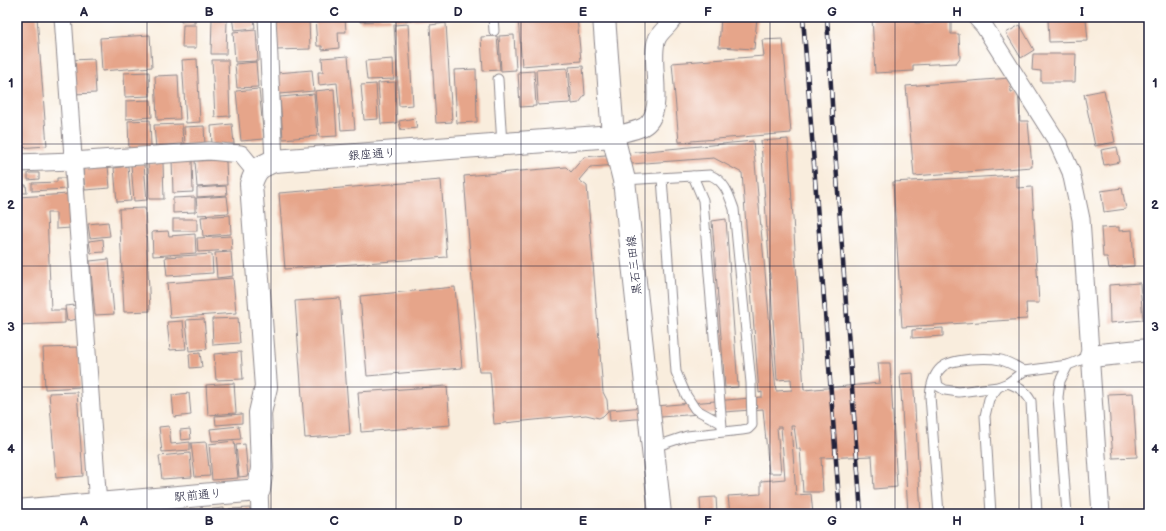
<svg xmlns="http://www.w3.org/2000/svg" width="1166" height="531" font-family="'Balsamiq Sans','Klee One',sans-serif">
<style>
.building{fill:#e6a58a}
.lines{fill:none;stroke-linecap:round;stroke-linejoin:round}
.service-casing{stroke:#8e888c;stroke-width:11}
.minor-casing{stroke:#8e888c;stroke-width:19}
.tertiary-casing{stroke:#8e888c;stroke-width:24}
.secondary-casing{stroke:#8e888c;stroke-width:24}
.service{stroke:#fff;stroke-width:9}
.minor{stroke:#fff;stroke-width:17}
.tertiary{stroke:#fff;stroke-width:22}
.secondary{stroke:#fff;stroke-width:22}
.rail-casing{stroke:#22223b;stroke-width:4.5}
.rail{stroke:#fff;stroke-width:3;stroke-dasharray:9;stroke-linecap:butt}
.grid{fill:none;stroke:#22223b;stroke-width:1;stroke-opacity:0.55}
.labels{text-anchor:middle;stroke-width:3;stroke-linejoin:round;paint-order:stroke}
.street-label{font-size:12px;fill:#22223b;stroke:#fff}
.neatline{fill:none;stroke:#22223b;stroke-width:1.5}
.grid-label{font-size:13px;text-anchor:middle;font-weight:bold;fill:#22223b}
</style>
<rect width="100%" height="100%" fill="#fff"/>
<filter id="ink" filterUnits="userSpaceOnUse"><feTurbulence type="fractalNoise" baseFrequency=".025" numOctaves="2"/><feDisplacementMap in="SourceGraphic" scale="8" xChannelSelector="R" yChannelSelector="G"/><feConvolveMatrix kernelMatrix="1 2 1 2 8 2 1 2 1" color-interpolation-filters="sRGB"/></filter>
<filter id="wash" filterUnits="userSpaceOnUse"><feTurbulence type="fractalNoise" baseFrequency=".012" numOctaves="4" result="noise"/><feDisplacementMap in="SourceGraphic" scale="16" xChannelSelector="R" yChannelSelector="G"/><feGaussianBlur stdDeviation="0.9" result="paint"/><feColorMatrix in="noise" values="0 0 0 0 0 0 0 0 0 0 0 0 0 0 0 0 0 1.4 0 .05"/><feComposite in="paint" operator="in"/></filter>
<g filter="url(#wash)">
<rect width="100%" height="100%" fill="#f9eddd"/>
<g id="blocks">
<g class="building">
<polygon points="17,17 37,17 47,146 17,148"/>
<polygon points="181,17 195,17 195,23 181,22"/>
<polygon points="232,17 254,17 255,28 234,30"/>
<polygon points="274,17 309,17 310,49 276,50"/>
<polygon points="315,17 345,17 346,32 338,32 339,48 322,50 322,46 317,46"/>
<polygon points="359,17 390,17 390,20 360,22"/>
<polygon points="395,17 437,17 437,18 395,21"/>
<polygon points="518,17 577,17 581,61 522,66"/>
<polygon points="721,17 757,17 754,49 719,47"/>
<polygon points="872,17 915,17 915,23 951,22 951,34 959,34 960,58 956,63 913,65 913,71 875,73"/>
<polygon points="212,19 227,20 226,54 211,54"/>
<polygon points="1048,19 1086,19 1088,41 1049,42"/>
<polygon points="446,23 452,122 436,123 430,25"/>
<polygon points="408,24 413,105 399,106 394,25"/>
<polygon points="183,25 196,25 196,48 182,48"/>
<polygon points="1020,25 1034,50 1021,58 1006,33"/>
<polygon points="256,30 258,61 235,62 233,32"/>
<polygon points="150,35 152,67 102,71 100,38"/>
<polygon points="514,35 516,70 501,71 499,36"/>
<polygon points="497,36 500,70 483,71 481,37"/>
<polygon points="783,39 791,133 679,142 672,63 764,56 762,40"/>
<polygon points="1033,54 1076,54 1075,82 1041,82 1041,71 1032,70"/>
<polygon points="348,56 355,129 341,130 337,83 319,85 318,72 323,72 322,58"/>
<polygon points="94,59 96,93 73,94 71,60"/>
<polygon points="197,59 200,122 186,123 182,60"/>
<polygon points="393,59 394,79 367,80 365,61"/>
<polygon points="212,60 228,60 230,116 215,117"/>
<polygon points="256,62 258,87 237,88 235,64"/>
<polygon points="583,66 585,95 579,103 572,104 569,67"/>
<polygon points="567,68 570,103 538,105 536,70"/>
<polygon points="476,69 477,122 457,123 454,70"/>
<polygon points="312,70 314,91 279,94 277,73"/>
<polygon points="534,71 536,106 520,107 518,72"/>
<polygon points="149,72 150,96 125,97 124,73"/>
<polygon points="178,75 180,119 157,120 155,76"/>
<polygon points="1010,78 1011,92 1018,91 1020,121 1028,121 1032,167 914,176 906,86"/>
<polygon points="395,82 397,123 381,124 378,83"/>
<polygon points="376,84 378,119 364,120 361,85"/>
<polygon points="259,89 264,139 241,141 236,91"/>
<polygon points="334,89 337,136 319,137 315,91"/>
<polygon points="1104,90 1115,142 1095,146 1084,94"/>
<polygon points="314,94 317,136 283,139 280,97"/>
<polygon points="151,100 152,117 126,119 126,101"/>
<polygon points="415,118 417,128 401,130 399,121"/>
<polygon points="150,120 151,148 129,150 128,121"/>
<polygon points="182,124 183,147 156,148 154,125"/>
<polygon points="232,124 234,144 212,145 211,126"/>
<polygon points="204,126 205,145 185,146 184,127"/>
<polygon points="788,139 804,390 880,383 878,363 890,363 897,487 874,489 872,456 821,458 823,492 803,492 800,449 797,449 794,426 791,426 796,495 811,494 813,514 730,514 728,496 761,494 761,481 785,479 781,427 777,427 781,473 769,473 763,409 610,421 609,410 762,397 762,392 759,393 742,173 714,158 590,167 579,180 587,186 603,392 607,400 608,411 603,416 599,418 586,415 494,424 490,372 479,372 464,176 566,167 571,172 584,157 753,141 776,391 792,390 791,379 777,380 761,141"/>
<polygon points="1117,147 1120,162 1104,165 1101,150"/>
<polygon points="172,160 192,160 193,192 173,193"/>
<polygon points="222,160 226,162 227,185 197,187 195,161"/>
<polygon points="163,163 164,199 149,199 148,164"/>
<polygon points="144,164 147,200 134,201 131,165"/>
<polygon points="108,166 110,188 85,190 83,169"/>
<polygon points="128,166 131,201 117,202 114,168"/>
<polygon points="28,173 39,173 39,179 28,180"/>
<polygon points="1017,175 1017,188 1032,187 1039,303 1026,303 1027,319 902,327 893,182"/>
<polygon points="57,178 65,178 66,189 32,191 32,183 57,182"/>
<polygon points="441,180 447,257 285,269 279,193"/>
<polygon points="17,185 26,185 27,193 17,193"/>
<polygon points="226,186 227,195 197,197 197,188"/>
<polygon points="1122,188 1126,209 1104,212 1101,191"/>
<polygon points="69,194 71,228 56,229 56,213 47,213 51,310 65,310 65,323 17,325 17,197"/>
<polygon points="227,196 229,213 198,215 196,198"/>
<polygon points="195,197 195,212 173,213 173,198"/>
<polygon points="145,208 150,311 124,312 119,209"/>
<polygon points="230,215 231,234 203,236 201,217"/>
<rect x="173" y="219" width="24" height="12"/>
<polygon points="726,219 738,387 725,388 712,221"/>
<polygon points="108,222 110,236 90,238 88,224"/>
<polygon points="1119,227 1119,231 1132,230 1134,266 1109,268 1107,257 1103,257 1101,228"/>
<polygon points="168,231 169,236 195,234 196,253 153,256 152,232"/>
<polygon points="231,236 232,250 198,252 197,238"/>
<polygon points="103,239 104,252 91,253 89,241"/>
<polygon points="231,252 233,276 217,278 215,253"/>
<polygon points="212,254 213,273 167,276 165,257"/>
<polygon points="109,259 114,314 95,315 90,261"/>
<polygon points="233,278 236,313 170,318 167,283"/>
<polygon points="1140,283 1143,320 1110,323 1109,285"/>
<polygon points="455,287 462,368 367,376 360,296"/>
<polygon points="340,298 350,435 305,438 295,301"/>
<polygon points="76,305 78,319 67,321 65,306"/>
<polygon points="238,318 240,343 213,345 212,319"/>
<polygon points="204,319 207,349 189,351 186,320"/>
<polygon points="183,321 186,349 170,350 167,322"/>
<polygon points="943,328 943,336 912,338 912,330"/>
<polygon points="79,347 81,387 45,389 43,348"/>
<polygon points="241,352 243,379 216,380 214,354"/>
<polygon points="200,353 202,367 190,368 189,354"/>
<polygon points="913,373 921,514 908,514 900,374"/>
<polygon points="234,383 236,413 208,415 206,385"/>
<polygon points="447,386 450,425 361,432 358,392"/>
<polygon points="77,392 83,476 56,478 49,393"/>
<polygon points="189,393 191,415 174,417 172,395"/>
<polygon points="1133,393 1137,457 1113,458 1108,394"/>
<polygon points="242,414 242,423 216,425 215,416"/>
<polygon points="169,426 171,444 190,442 190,450 162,452 159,427"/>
<polygon points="239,426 241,439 212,441 210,429"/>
<polygon points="190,429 191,439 181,440 180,430"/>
<polygon points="234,441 238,478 212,480 209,444"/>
<polygon points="206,442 210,476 195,477 191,443"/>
<polygon points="245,444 248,476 239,477 236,445"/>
<polygon points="190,453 192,477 162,479 159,456"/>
<polygon points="716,497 717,514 701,514 700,498"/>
<polygon points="224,508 224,514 203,514 202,510"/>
<polygon points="250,508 251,514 229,514 229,509"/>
<polygon points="197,511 197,514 180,514 180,512"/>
</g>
</g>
</g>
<g filter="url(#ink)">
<use href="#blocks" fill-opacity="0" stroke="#8e888c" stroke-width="1"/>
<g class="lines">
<defs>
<g id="service">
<polyline points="493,17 494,31"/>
<polyline points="498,79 502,145"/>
<polyline points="693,176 703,200 716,361"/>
<polyline points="662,178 676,372 686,395 695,409 721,423"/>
<path d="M624,180l86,-5c15,6 19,20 24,34l17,174 1,42 -4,4 -6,1 -55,6 -33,11"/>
<polyline points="716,356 722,427"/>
<polyline points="936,375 938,386 945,390 959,392 998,387 1008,383 1024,371 1068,365 1091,356"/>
<path d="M1008,383c11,4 17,8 23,18l6,113"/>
<path d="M939,514l-9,-118c1,-10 3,-21 11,-28 10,-10 47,-11 60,-8 8,2 16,7 23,11"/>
<polyline points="991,514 985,416 989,399 998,387"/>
<polyline points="1067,514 1058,397 1060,381 1068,365"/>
</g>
<g id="minor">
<polyline points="63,17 98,505"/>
<polyline points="267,17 274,161"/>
<polyline points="976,17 984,26 1058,143 1071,172 1081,219 1101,514"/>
<path d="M613,136c10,-3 21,-5 30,-9 25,-13 5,-66 14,-88 3,-8 13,-13 17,-22"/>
<polyline points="17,163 73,161 209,151 241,154 255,171"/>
<polyline points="259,490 260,514"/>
</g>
<g id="tertiary">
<polyline points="1091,356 1149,350"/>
<path d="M17,511l242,-21 3,-22 -2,-55 6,-26 -15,-203c5,-15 8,-17 23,-23l339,-25"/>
</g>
<polyline id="secondary" points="604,17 613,136 624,180 660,514"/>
</defs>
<use href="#service" class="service-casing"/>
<use href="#minor" class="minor-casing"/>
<use href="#tertiary" class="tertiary-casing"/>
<use href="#secondary" class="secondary-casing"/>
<use href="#service" class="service"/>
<use href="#minor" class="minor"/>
<use href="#tertiary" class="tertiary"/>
<use href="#secondary" class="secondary"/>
<defs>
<g id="rail">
<polyline points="803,17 840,514"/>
<polyline points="827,17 833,121 861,514"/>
</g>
</defs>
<use href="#rail" class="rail-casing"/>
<use href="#rail" class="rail"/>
</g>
</g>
<path class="grid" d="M147,17v497M271,17v497M396,17v497M521,17v497M645,17v497M770,17v497M895,17v497M1019,17v497M17,144h1132M17,266h1132M17,387h1132"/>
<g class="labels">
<g class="street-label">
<text transform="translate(372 154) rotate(-4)" y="4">銀座通り</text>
<text transform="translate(634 265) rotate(-96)" y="4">黒石三田線</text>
<text transform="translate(198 495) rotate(-5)" y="4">駅前通り</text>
</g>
</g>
<rect width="1166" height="531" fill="none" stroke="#fff" stroke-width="44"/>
<rect x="22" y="22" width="1122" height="487" class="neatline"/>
<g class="grid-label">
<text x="84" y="16">A</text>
<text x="209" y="16">B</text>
<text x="334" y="16">C</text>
<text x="458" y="16">D</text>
<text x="583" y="16">E</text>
<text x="708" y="16">F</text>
<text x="832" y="16">G</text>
<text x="957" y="16">H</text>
<text x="1082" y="16">I</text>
<text x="11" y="87">1</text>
<text x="1155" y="87">1</text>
<text x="11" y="209">2</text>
<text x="1155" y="209">2</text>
<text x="11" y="331">3</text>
<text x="1155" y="331">3</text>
<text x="11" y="453">4</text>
<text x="1155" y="453">4</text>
<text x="84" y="525">A</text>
<text x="209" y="525">B</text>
<text x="334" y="525">C</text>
<text x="458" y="525">D</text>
<text x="583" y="525">E</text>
<text x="708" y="525">F</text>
<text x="832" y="525">G</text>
<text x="957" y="525">H</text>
<text x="1082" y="525">I</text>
</g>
</svg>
